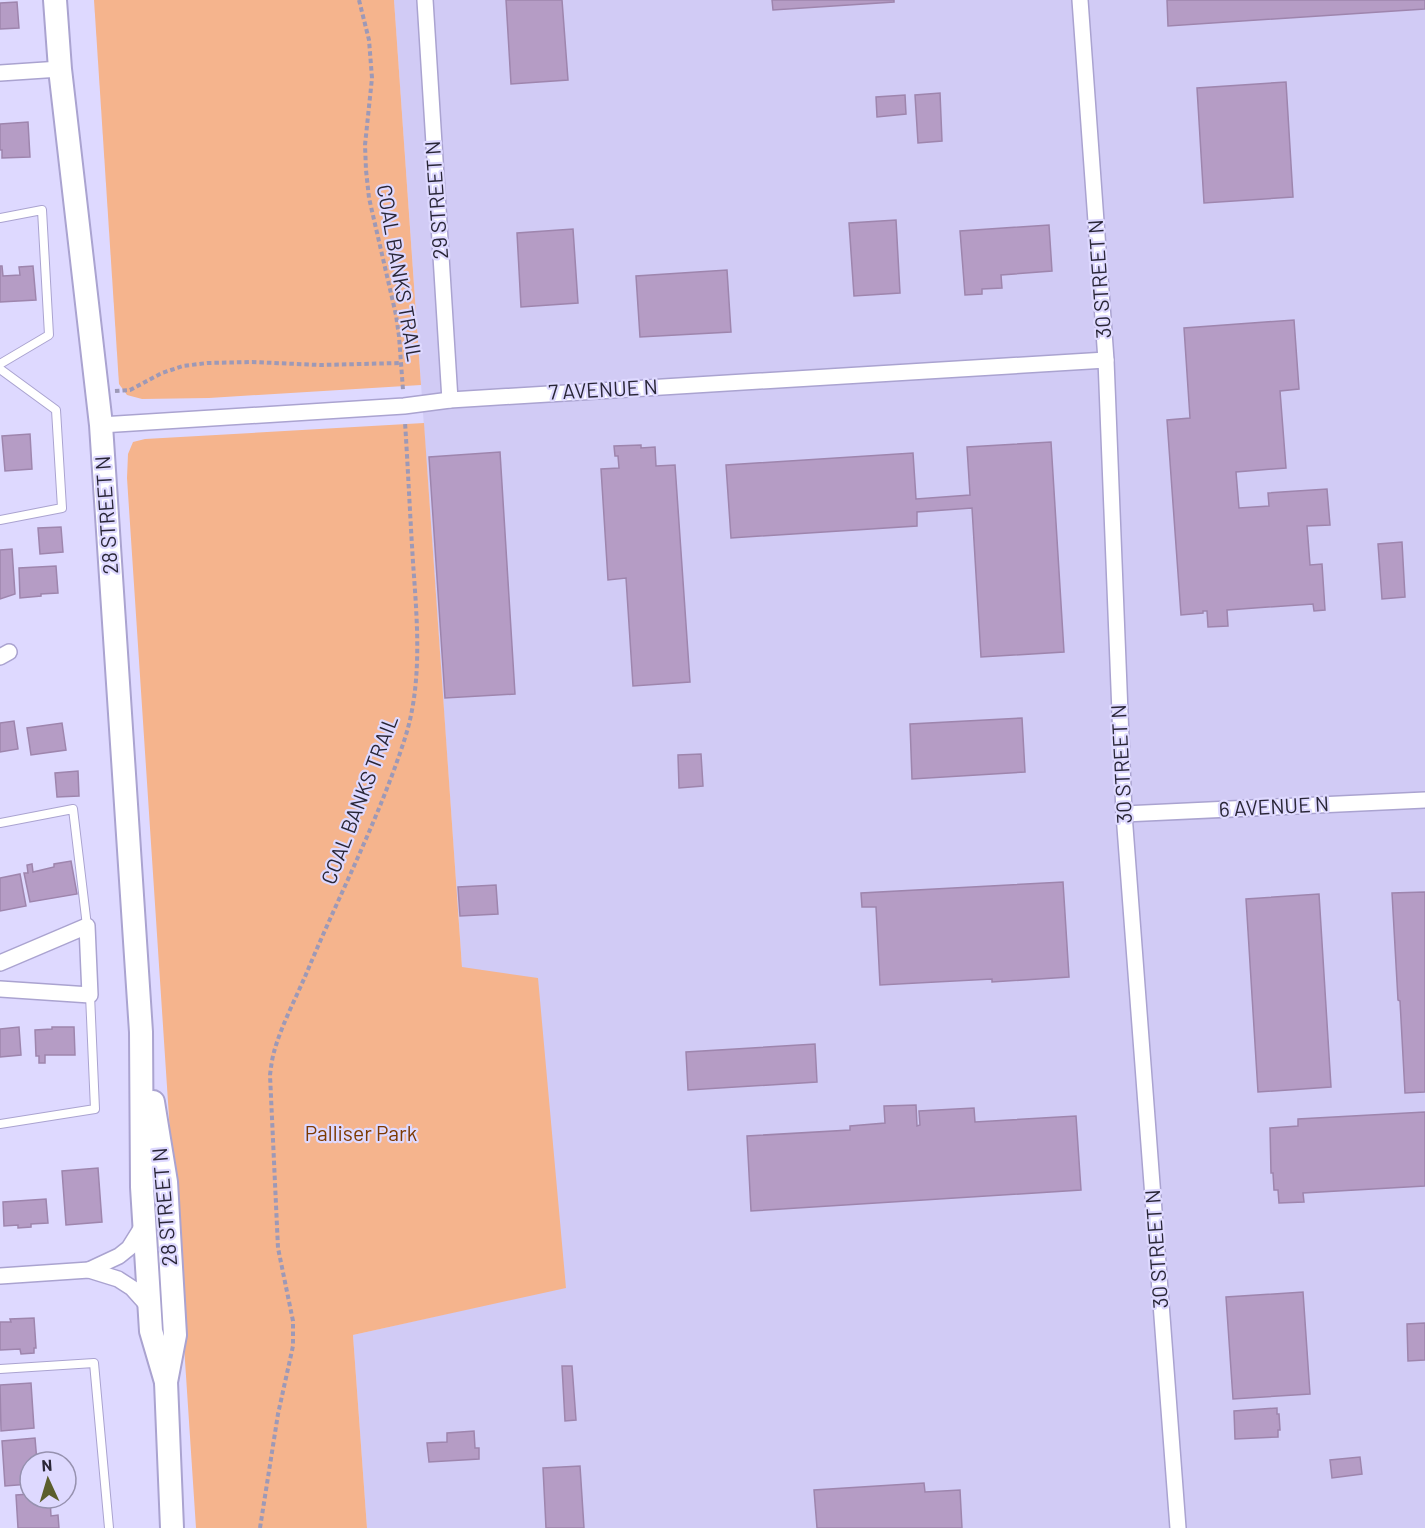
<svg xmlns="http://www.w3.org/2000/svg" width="1425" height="1528" font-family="Barlow,sans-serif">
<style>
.built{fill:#d1cbf5}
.green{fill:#f5b48d}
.building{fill:#b59cc5;stroke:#9e85ad;stroke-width:1.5}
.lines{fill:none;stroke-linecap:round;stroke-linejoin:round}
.service-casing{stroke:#aaa3d0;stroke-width:10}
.minor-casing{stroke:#aaa3d0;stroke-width:18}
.secondary-casing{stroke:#aaa3d0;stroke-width:26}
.path{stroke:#9d99b7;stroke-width:4;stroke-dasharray:4.5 3;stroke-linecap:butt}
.service{stroke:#fff;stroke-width:8}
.minor{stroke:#fff;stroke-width:15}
.secondary{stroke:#fff;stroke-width:22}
.labels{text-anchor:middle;stroke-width:4.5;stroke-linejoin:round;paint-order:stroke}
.street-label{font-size:21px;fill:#292637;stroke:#ded9ff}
.park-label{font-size:21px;fill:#7c3900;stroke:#ded9ff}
</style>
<rect width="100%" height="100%" fill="#ded9ff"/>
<polygon class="built" points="394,0 1425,0 1425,1528 367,1528 353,1335 566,1287 462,967"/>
<g class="green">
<polygon points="94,0 394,0 421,385 209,398 142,399 127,395 119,384"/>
<polygon points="424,423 462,967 538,978 566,1288 353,1335 367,1528 196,1528 127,478 128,454 133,442 145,439"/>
</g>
<g class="building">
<polygon points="506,0 562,0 568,80 511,84"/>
<polygon points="772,0 894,0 894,2 773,10"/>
<polygon points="1167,0 1425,0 1425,9 1168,26"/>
<polygon points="17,2 19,28 0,29 0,3"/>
<polygon points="1286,82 1293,197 1204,203 1197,88"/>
<polygon points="940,93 942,141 918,143 915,95"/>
<polygon points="905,95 906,114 877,117 876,97"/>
<polygon points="28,122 30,157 2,158 2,150 0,150 0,124"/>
<polygon points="896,220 900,293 854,296 849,223"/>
<polygon points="1049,225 1052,271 1001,275 1002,288 982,289 982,294 965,295 960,231"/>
<polygon points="573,229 578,303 521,307 517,233"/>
<polygon points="0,266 2,266 3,276 20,275 19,267 33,266 36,300 0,302"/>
<polygon points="727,270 731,332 640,337 636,276"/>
<polygon points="1294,320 1299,389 1280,391 1286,468 1236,472 1239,508 1269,506 1268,493 1327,489 1330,525 1307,526 1310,565 1322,564 1325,610 1314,611 1313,604 1227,610 1228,626 1208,627 1207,611 1203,611 1203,613 1181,615 1167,420 1190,418 1184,328"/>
<polygon points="30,434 32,469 5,471 2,436"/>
<polygon points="1051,442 1064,652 981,657 972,508 917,512 917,526 731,538 726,465 913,453 916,499 970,495 967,447"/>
<polygon points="641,445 641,448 655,447 656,466 675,465 690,682 633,686 626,578 608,580 601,469 619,468 618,456 615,456 614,446"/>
<polygon points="500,452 515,694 445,698 429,457"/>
<polygon points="61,527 63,552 40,554 38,528"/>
<polygon points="1402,542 1405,597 1382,599 1378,544"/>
<polygon points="12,549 15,594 0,599 0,550"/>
<polygon points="56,566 58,593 41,594 41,596 20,598 19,568"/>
<polygon points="1022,718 1025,772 912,779 910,724"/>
<polygon points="14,721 18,749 0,752 0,723"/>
<polygon points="62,723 66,750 31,755 27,728"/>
<polygon points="701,754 703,786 679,788 678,755"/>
<polygon points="78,771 79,796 57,797 55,773"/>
<polygon points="71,861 77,894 30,902 24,873 28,873 27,865 32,864 33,872 54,867 54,864"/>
<polygon points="20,874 26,906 0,911 0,878"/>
<polygon points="1063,882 1069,977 992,982 992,979 880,985 876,907 862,907 861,893"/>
<polygon points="496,885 498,914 460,916 458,887"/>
<polygon points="1425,892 1425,1092 1405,1093 1400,1001 1398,1000 1392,893"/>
<polygon points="1319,894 1331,1087 1258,1092 1246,899"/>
<polygon points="19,1027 21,1055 0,1057 0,1029"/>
<polygon points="52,1027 74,1027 75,1055 45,1055 45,1063 39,1063 39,1056 36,1056 35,1030 52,1029"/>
<polygon points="815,1044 817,1082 688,1090 686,1052"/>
<polygon points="916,1105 917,1126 920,1125 919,1111 974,1108 975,1122 1076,1116 1081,1190 751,1211 747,1136 850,1130 850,1126 885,1123 884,1106"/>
<polygon points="1425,1112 1425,1186 1303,1193 1304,1202 1279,1203 1278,1190 1274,1190 1273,1173 1271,1173 1270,1128 1298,1126 1298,1119"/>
<polygon points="98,1168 102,1222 66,1225 62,1171"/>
<polygon points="46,1199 48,1223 31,1224 31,1227 18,1228 18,1225 4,1226 3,1202"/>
<polygon points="1303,1292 1310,1394 1233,1399 1226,1297"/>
<polygon points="34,1318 36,1348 34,1348 34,1353 21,1354 20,1349 0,1350 0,1322 11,1322 10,1319"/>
<polygon points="1425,1323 1425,1360 1408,1361 1407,1324"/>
<polygon points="562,1366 572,1366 576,1420 565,1421"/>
<polygon points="31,1383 34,1428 1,1431 0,1385"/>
<polygon points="1277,1408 1277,1414 1279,1414 1280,1430 1278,1430 1278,1437 1235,1439 1234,1411"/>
<polygon points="474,1431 475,1448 479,1448 479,1459 429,1462 427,1443 447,1442 447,1433"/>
<polygon points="35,1438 37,1462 30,1462 30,1484 5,1486 2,1441"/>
<polygon points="1360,1457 1362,1474 1332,1478 1330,1460"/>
<polygon points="580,1466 584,1528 546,1528 543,1468"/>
<polygon points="924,1483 925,1492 960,1490 962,1528 817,1528 814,1490"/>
<polygon points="30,1494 30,1498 50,1498 51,1516 58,1515 59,1528 18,1528 16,1495"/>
</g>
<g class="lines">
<defs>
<g id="service">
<polyline points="0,218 42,210 49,335 0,364"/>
<polyline points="0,369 56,410 62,508 0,520"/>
<polyline points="0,823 73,809 87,926"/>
<polyline points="0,1124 95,1109 90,995"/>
<polyline points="0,1369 94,1363 109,1528"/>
</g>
<g id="minor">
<polyline points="425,0 450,400"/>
<polyline points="1080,0 1106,360 1124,814 1178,1528"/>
<polyline points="0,73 60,69"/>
<polyline points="101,425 404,406 450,400 1106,360"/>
<polyline points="0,657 9,652"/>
<polyline points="1124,814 1425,800"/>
<polyline points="0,963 87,926 90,995 0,989"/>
<polyline points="89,1270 119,1256 129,1248 144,1224"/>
<polyline points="0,1276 89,1270 118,1279 132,1288 149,1307"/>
</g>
<g id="secondary">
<polyline points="55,0 60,69 101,425 141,1032 142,1187 151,1331 166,1382"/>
<polyline points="153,1102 166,1182 175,1335 166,1382 172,1528"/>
</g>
</defs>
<use href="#service" class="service-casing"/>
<use href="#minor" class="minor-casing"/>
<use href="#secondary" class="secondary-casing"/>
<g class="path">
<polyline points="359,0 369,40 372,78 365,145 366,170 369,198 396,315 399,336 403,390"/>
<polyline points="115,391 130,390 162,373 183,366 207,363 252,362 320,365 401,363"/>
<path d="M260,1528l18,-114 15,-68v-25l-15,-73 -8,-173c1,-8 2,-16 4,-23 7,-26 22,-54 33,-80 32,-77 72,-153 98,-234 18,-56 12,-118 8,-176 -3,-47 -5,-93 -8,-140"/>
</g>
<use href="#service" class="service"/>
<use href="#minor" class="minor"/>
<use href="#secondary" class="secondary"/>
</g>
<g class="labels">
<g class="street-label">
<text transform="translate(437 200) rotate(-94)" y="7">29 STREET N</text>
<text transform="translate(399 273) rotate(80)" y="7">COAL BANKS TRAIL</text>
<text transform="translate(1100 279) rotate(-94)" y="7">30 STREET N</text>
<text transform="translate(603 390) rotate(-3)" y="7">7 AVENUE N</text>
<text transform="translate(107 515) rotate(-94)" y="7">28 STREET N</text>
<text transform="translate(1122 764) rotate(-93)" y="7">30 STREET N</text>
<text transform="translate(360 800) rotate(-69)" y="7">COAL BANKS TRAIL</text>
<text transform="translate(1274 807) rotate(-3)" y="7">6 AVENUE N</text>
<text transform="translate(165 1207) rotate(-95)" y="7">28 STREET N</text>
<text transform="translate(1157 1249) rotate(-94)" y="7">30 STREET N</text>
</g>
<g class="park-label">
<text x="361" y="1141">Palliser Park</text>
</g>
</g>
<g transform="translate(48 1480) rotate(356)"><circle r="28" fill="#ded9ff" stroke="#9691af" stroke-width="1.5"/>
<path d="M0-4.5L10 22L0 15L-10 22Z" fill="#5b5e2c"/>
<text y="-9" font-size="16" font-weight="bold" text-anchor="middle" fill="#292637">N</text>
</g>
</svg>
